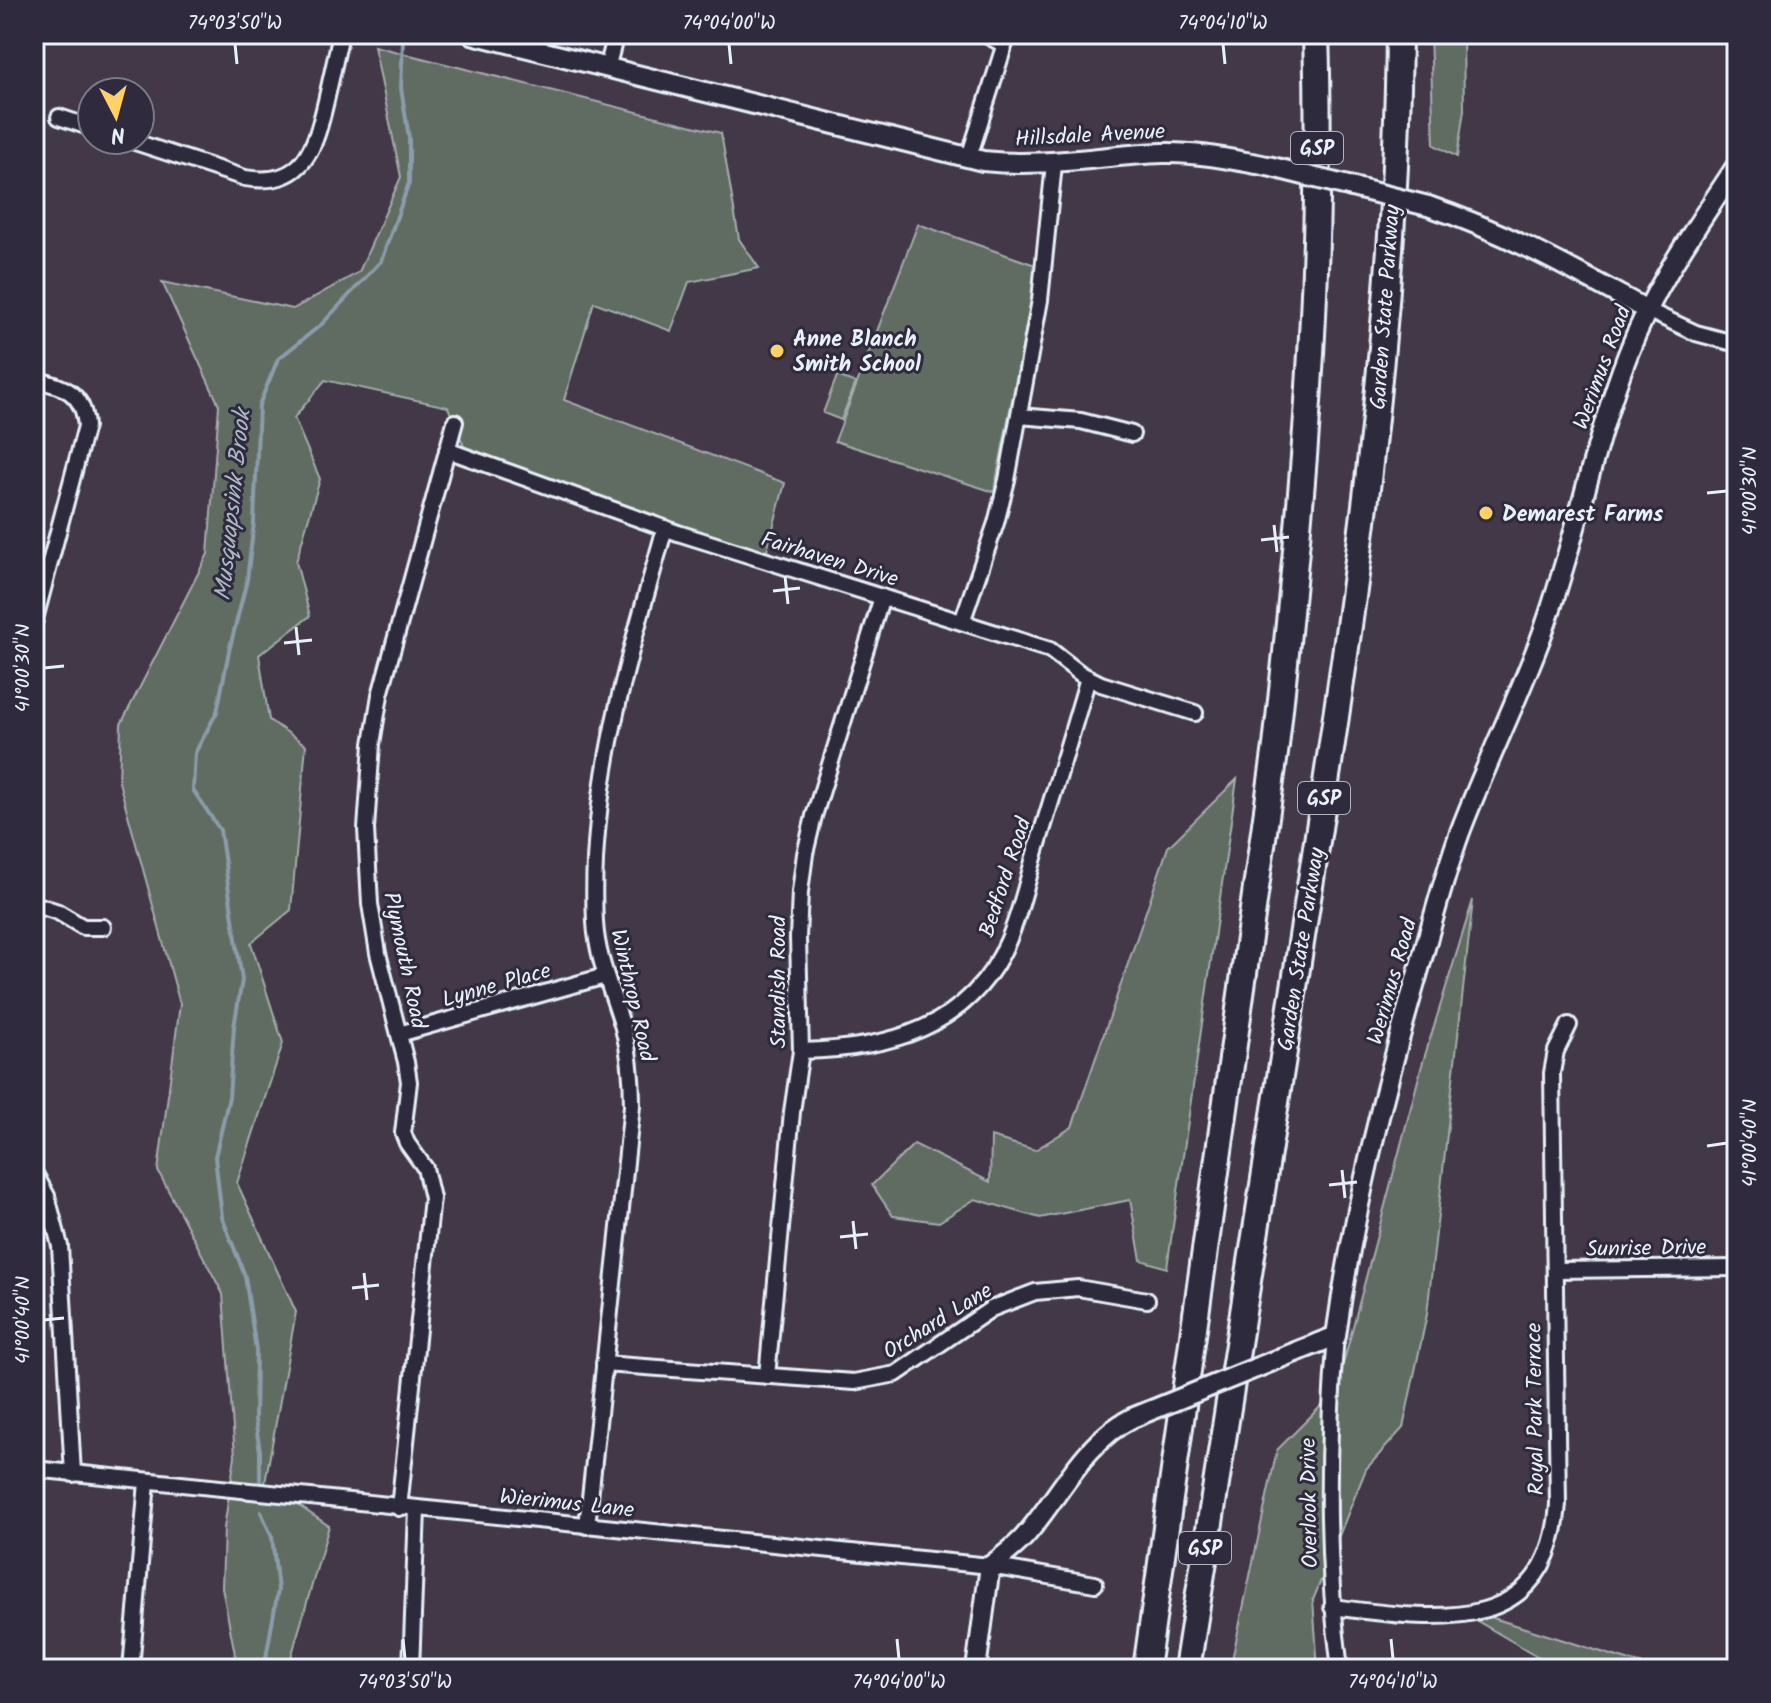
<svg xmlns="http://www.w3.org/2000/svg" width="1771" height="1703" font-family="Kalam,sans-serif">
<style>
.green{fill:#606c62;stroke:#a4aead;stroke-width:2}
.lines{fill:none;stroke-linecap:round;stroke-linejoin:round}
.stream{stroke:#8b9cab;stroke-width:4}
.street-casing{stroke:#e8f1f8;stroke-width:20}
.secondary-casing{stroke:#e8f1f8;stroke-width:24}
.highway-casing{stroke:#e8f1f8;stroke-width:30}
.street{stroke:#2f2a3d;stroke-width:14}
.secondary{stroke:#2f2a3d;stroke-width:18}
.highway{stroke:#2f2a3d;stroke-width:24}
.secondary-bridge-casing{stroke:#e8f1f8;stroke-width:24;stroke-linecap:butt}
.secondary-bridge{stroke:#2f2a3d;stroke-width:18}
.ticks{fill:none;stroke:#e8f1f8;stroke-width:3}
.poi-dot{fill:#ffd166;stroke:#2f2a3d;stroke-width:3}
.labels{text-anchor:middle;stroke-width:6;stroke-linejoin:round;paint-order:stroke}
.shield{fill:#2f2a3d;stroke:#b0b5c0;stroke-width:2}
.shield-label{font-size:20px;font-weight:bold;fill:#e8f1f8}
.street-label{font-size:22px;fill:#e8f1f8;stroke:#2f2a3d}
.poi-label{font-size:22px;font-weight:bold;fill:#e8f1f8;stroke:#2f2a3d;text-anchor:start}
.water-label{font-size:24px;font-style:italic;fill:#aab9c5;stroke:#2f2a3d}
.neatline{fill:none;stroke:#e8f1f8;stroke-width:3}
.ticks-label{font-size:20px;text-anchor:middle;fill:#e8f1f8}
</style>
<rect width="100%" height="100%" fill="#423847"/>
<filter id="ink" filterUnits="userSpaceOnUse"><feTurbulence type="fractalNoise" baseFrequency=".0125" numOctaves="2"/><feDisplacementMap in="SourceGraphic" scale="16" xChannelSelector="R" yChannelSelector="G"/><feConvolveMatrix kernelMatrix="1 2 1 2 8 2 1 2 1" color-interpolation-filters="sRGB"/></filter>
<g filter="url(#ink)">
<g class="green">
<polygon points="1430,34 1463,34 1464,110 1457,157 1434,145"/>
<polygon points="374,46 721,133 739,239 759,268 689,282 671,331 594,302 564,400 785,483 764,562 472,466 448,407 325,380 294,418 320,479 296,562 310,616 259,655 269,720 306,745 291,910 251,943 283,1043 237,1183 296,1312 265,1483 329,1526 290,1661 291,1669 238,1669 222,1588 224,1528 235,1456 223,1294 158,1171 180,1004 119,782 121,724 208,554 219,405 162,282 293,309 359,272 401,177"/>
<polygon points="918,224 1038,266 994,492 835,441"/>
<polygon points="837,376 856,383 841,420 823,413"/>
<polygon points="1237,779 1167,1268 1141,1260 1130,1200 1040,1218 975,1199 939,1222 893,1216 872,1185 914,1144 990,1182 991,1137 1035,1150 1072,1127 1168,847"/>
<polygon points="1473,900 1427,1314 1403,1428 1366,1469 1313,1600 1318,1669 1230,1669 1277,1450 1336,1391 1422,1065"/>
<polygon points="1477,1613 1640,1664 1662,1669 1559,1669 1467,1615"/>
</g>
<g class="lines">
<g class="stream">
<polyline points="260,1480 260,1451 255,1420 256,1350 245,1276 222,1217 215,1157 229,1097 234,1027 242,980 220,830 193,790 195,753 217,712 229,651 247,580 254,522 259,405 278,359 322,324 381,261 409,183 409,138 401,88 403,40"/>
<polyline points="261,1512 272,1537 278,1590 264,1669"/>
</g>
<defs>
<g id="street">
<polyline points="984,34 1003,44"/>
<polyline points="607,69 616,34"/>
<polyline points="59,117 92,128"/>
<path d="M129,140l116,38c59,10 70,-30 81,-77 5,-23 10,-45 15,-67"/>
<polyline points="969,157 1008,34"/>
<polyline points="1647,310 1696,333 1737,344"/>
<path d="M34,379c30,8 49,12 52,47l-52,197"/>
<polyline points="1019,416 1081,421 1132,434"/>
<polyline points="447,450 678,533 1050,650 1081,674 1101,684 1195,713"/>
<polyline points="962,622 996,523 1007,480 1040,300 1054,164"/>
<polyline points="34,904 58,912 83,927 103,927"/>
<polyline points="399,1034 605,976"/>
<path d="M801,1051c86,-2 169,-22 207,-110 12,-27 19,-59 27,-87 18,-59 36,-117 53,-176"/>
<polyline points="34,1172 47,1196 60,1246 73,1474"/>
<polyline points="1555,1270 1737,1268"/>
<path d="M1336,1336c-10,112 -11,221 4,333"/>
<polyline points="604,1364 854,1382 896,1374 991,1309 1035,1292 1078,1288 1147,1300"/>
<polyline points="767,1376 792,1112 801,1051 798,938 800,892 805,854 814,816 882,597"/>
<polyline points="34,1469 990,1566 1095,1584"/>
<polyline points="399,1508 432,1198 425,1168 407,1143 403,1133 409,1082 406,1062 378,953 370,904 366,829 372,744 380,695 455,422"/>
<path d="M587,1526l45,-420c0,-26 -2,-52 -9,-78 -10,-36 -26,-68 -28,-106 -7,-136 34,-265 70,-394"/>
<path d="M1332,1607c98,12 216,34 226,-103l-6,-431 4,-22 13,-26"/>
<polyline points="131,1669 147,1482"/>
<polyline points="411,1669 417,1509"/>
</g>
<g id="secondary">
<path d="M472,34l511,127c61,7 119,-6 180,-8 36,-1 70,7 105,13"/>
<path d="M1428,206c78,26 147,65 219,104"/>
<path d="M1283,1357l53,-21c17,-123 47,-242 81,-360 14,-48 26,-97 43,-144 26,-69 59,-134 84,-203 32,-90 49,-185 84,-275 26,-68 69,-128 109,-189"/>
<path d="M976,1669l14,-103c12,-9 24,-18 34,-29 35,-39 59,-95 108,-119"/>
</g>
<g id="highway">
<path d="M1146,1669l130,-923c26,-236 48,-474 40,-712"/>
<path d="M1187,1669c37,-249 78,-497 117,-745 47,-295 92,-591 95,-890"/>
</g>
</defs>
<use href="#street" class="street-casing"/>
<use href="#secondary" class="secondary-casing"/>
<use href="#highway" class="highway-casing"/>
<use href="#street" class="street"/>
<use href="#secondary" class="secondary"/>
<use href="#highway" class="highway"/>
<defs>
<g id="secondary-bridge">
<polyline points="1268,166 1428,206"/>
<polyline points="1132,1418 1283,1357"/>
</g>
</defs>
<use href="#secondary-bridge" class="secondary-bridge-casing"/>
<use href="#secondary-bridge" class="secondary-bridge"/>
</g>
</g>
<path class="ticks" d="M235,44l2,20M729,44l2,20M1223,44l2,20M1707,493l20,-2M1274,525l3,27M1261,540l28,-3M785,576l3,28M773,591l27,-3M296,627l3,28M284,643l28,-3M44,668l20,-2M1707,1146l20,-3M1342,1170l3,28M1329,1185l28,-3M853,1221l3,28M840,1237l28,-3M364,1273l3,27M352,1288l27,-3M44,1320l20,-2M403,1639l2,20M897,1639l2,20M1391,1639l2,20"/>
<g class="poi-dot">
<circle cx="777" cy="351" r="8"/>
<circle cx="1486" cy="513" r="8"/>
</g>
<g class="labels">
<g class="shield">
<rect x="1291" y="132" width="52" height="32" rx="6"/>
<rect x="1298" y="782" width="52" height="32" rx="6"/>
<rect x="1179" y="1532" width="52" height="32" rx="6"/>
</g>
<g class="shield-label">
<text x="1317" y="155">GSP</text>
<text x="1324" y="805">GSP</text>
<text x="1205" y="1555">GSP</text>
</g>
<g class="street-label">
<text transform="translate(1090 134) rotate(-3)" y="8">Hillsdale Avenue</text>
<text transform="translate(1384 307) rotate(-86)" y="8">Garden State Parkway</text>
<text transform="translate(1601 367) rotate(-70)" y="8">Werimus Road</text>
<text transform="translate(830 558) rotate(17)" y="8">Fairhaven Drive</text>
<text transform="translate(1004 877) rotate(-72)" y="8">Bedford Road</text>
<text transform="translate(1300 949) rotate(-81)" y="8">Garden State Parkway</text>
<text transform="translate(406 960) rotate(78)" y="8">Plymouth Road</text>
<text transform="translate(1391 981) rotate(-74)" y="8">Werimus Road</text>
<text transform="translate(777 982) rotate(-90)" y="8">Standish Road</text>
<text transform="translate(496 984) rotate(-16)" y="8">Lynne Place</text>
<text transform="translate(634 995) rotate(77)" y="8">Winthrop Road</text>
<text transform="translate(1646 1247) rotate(-1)" y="8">Sunrise Drive</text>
<text transform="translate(937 1320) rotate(-32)" y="8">Orchard Lane</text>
<text transform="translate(1534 1409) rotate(-91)" y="8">Royal Park Terrace</text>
<text transform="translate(567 1502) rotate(6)" y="8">Wierimus Lane</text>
<text transform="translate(1308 1503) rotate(-91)" y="8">Overlook Drive</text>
</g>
<g class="poi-label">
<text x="793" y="346">Anne Blanch<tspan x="793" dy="25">Smith School</tspan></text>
<text x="1502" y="521">Demarest Farms</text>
</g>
<g class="water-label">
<text transform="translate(232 505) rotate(-84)" y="8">Musquapsink Brook</text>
</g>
</g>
<rect width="1771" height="1703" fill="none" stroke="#2f2a3d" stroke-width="88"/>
<g transform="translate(116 116) rotate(174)"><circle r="38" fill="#2f2a3d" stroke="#797a88" stroke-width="2"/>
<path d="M0-6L14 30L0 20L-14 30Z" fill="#ffd166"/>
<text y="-12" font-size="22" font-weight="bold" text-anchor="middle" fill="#e8f1f8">N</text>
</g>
<rect x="44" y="44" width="1683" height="1615" class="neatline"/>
<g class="ticks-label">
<text x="235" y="29">74°03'50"W</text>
<text x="729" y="29">74°04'00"W</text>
<text x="1223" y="29">74°04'10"W</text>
<text transform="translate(1749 491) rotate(-90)" y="7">41°00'30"N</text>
<text transform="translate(22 668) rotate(-90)" y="7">41°00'30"N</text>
<text transform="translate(1749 1143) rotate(-90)" y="7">41°00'40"N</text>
<text transform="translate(22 1320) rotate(-90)" y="7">41°00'40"N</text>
<text x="405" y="1688">74°03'50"W</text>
<text x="899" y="1688">74°04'00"W</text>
<text x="1393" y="1688">74°04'10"W</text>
</g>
</svg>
